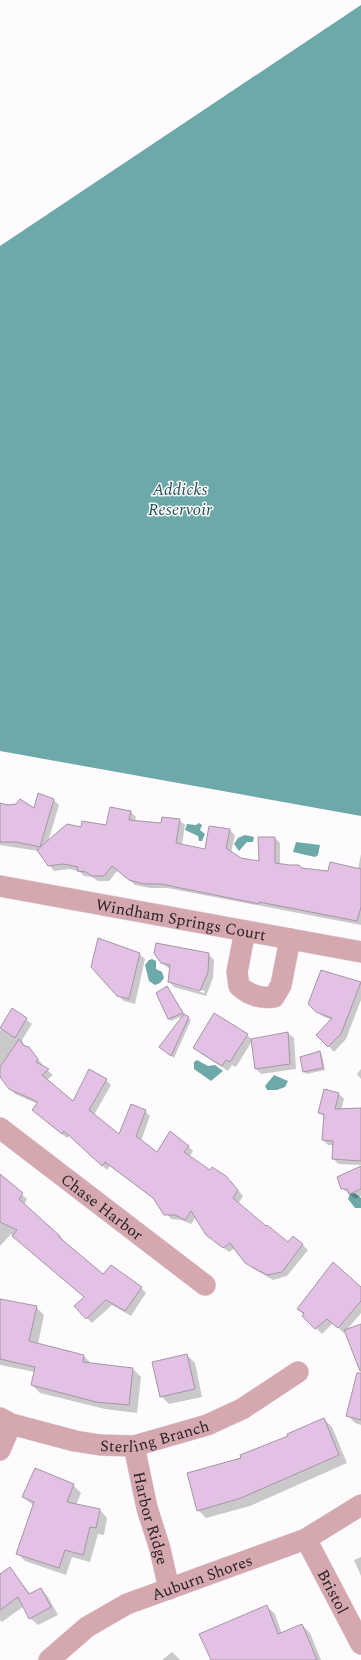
<svg xmlns="http://www.w3.org/2000/svg" width="361" height="1660" font-family="Spectral,serif">
<style>
.water{fill:#6ea9a9}
.shadow{fill:#0003;fill-rule:evenodd}
.building{fill:#e3c1e5;stroke:#a496a4}
.lines{fill:none;stroke-linecap:round;stroke-linejoin:round}
.minor-casing{stroke:#dcd8dc;stroke-width:22}
.minor{stroke:#d5a7ae;stroke-width:21}
.labels{text-anchor:middle;stroke-width:3;stroke-linejoin:round;paint-order:stroke}
.street-label{font-size:16px;fill:#282227;stroke:#fefbfe}
.water-label{font-size:17px;font-style:italic;fill:#1f5354;stroke:#fefbfe}
</style>
<rect width="100%" height="100%" fill="#fefbfe"/>
<g class="water">
<polygon points="361,5 361,816 0,751 0,246"/>
<polygon points="199,823 202,825 200,830 205,834 202,841 199,841 198,836 185,830 187,824 196,825"/>
<polygon points="245,835 254,837 253,842 247,842 239,851 234,844 238,838"/>
<polygon points="296,842 320,845 318,855 315,857 293,852"/>
<polygon points="152,959 156,961 156,969 162,972 164,978 160,983 155,985 149,981 145,965 149,960"/>
<polygon points="197,1060 208,1066 215,1065 223,1071 211,1081 194,1069 194,1062"/>
<polygon points="274,1075 288,1081 285,1087 277,1090 267,1090 265,1086"/>
<polygon points="355,1193 361,1198 361,1208 355,1208 348,1199 350,1194"/>
</g>
<g class="shadow">
<polygon points="53,799 59,805 48,842 81,828 107,826 131,812 136,817 135,821 162,824 179,820 185,825 182,845 206,850 210,827 230,830 235,835 231,853 241,859 260,862 275,838 280,843 280,865 303,869 329,872 358,869 361,854 361,925 167,888 150,888 135,885 118,870 109,881 98,881 92,877 84,876 79,871 69,869 54,871 38,851 0,845 0,808 35,809"/>
<polygon points="139,954 145,959 135,1004 124,1001 118,995"/>
<path d="M208,954l6,6 -1,18 -7,18 -32,-9 -5,-6 1,-12 -9,-6zM173,982l32,9 -1,2 -31,-9z"/>
<polygon points="321,971 361,984 361,1000 346,1039 334,1052 318,1035 332,1020 322,1016 309,1003"/>
<polygon points="169,990 185,1015 191,1020 174,1058 163,1050 183,1016 171,1021 168,1019"/>
<polygon points="13,1009 32,1024 22,1040 25,1047 34,1054 43,1065 42,1066 53,1075 47,1080 74,1102 106,1080 111,1085 94,1115 120,1135 145,1111 150,1116 141,1141 158,1153 188,1146 193,1151 190,1156 211,1172 231,1182 243,1196 238,1204 266,1228 288,1243 293,1237 303,1245 308,1250 287,1276 273,1280 252,1268 235,1248 229,1252 213,1240 196,1217 191,1224 181,1220 171,1219 156,1200 110,1166 107,1170 70,1135 67,1138 38,1115 33,1110 38,1104 15,1094 5,1083 0,1075 0,1031"/>
<polygon points="288,1033 294,1038 296,1069 261,1074 256,1069 252,1041 236,1067 232,1065 228,1071 200,1053 195,1048 247,1035 253,1040"/>
<polygon points="320,1052 322,1055 325,1070 307,1074 304,1072"/>
<polygon points="361,1069 361,1079 357,1074"/>
<polygon points="339,1094 344,1099 341,1110 361,1109 361,1165 338,1164 333,1158 334,1145 328,1145 323,1140 325,1118 319,1112"/>
<polygon points="361,1167 361,1196 355,1199 342,1188"/>
<polygon points="0,1175 27,1199 24,1205 60,1236 65,1242 64,1243 103,1276 141,1288 146,1293 131,1316 112,1305 92,1323 87,1318 85,1297 11,1234 0,1246"/>
<polygon points="361,1289 361,1313 344,1333 333,1323 322,1334 298,1309"/>
<polygon points="0,1300 36,1307 44,1315 38,1344 84,1356 92,1364 133,1369 141,1377 137,1413 105,1409 40,1393 32,1385 35,1372 0,1365"/>
<polygon points="187,1355 195,1363 202,1397 169,1404 161,1396"/>
<polygon points="361,1383 361,1425 355,1423 347,1415"/>
<polygon points="324,1419 332,1427 347,1463 250,1506 206,1518 198,1510 243,1459"/>
<polygon points="73,1485 81,1493 76,1505 100,1510 107,1518 104,1535 98,1534 90,1562 72,1557 66,1575 25,1561 17,1553 33,1505 23,1497"/>
<polygon points="361,1557 361,1576 354,1560"/>
<polygon points="10,1568 31,1595 41,1589 48,1597 58,1615 38,1625 30,1618 24,1606 2,1622 0,1620 0,1575"/>
<polygon points="267,1607 275,1614 282,1634 302,1625 310,1633 321,1660 212,1660"/>
<polygon points="172,1652 180,1660 162,1660"/>
</g>
<g class="building">
<polygon points="38,793 54,799 40,847 16,842 0,842 0,803 8,805 16,804 20,799 34,808"/>
<polygon points="110,807 131,811 129,820 161,823 162,817 180,819 176,843 205,849 209,826 230,829 226,848 241,858 259,861 258,837 275,837 275,863 290,865 299,865 302,868 328,871 330,862 361,869 361,907 357,921 259,902 259,904 161,884 144,884 129,880 112,866 104,876 92,876 86,872 77,871 78,867 63,864 48,866 37,850 67,824 81,827 82,821 106,825"/>
<polygon points="98,938 140,953 129,999 117,996 91,967"/>
<polygon points="156,943 209,953 208,972 200,991 168,982 170,965 161,963 154,953"/>
<polygon points="321,970 361,982 341,1034 328,1047 316,1035 332,1018 316,1012 308,1004"/>
<polygon points="167,986 183,1013 168,1019 156,993"/>
<polygon points="12,1008 27,1018 15,1038 0,1028"/>
<polygon points="214,1013 248,1034 230,1062 226,1060 222,1066 193,1048"/>
<polygon points="184,1014 189,1017 171,1056 159,1047"/>
<polygon points="288,1032 290,1064 255,1069 251,1039"/>
<polygon points="19,1039 23,1045 29,1047 38,1059 36,1062 49,1069 42,1075 73,1101 89,1069 107,1079 89,1110 119,1134 131,1104 146,1110 136,1136 157,1152 170,1131 189,1146 184,1152 210,1170 212,1167 226,1176 238,1190 233,1198 266,1226 267,1225 288,1242 293,1236 303,1244 282,1272 267,1275 245,1263 230,1243 223,1248 206,1235 191,1211 185,1220 175,1215 164,1215 153,1198 105,1162 102,1166 64,1131 62,1134 32,1110 38,1102 9,1089 0,1077 0,1067"/>
<polygon points="320,1051 323,1068 303,1072 300,1057"/>
<polygon points="324,1089 339,1093 335,1109 361,1108 361,1161 332,1159 333,1141 322,1140 324,1114 318,1113"/>
<polygon points="361,1166 361,1189 349,1194 347,1189 341,1189 337,1177"/>
<polygon points="0,1174 23,1193 19,1199 60,1236 59,1237 103,1274 111,1265 142,1287 125,1311 106,1300 86,1319 74,1306 84,1297 12,1236 17,1230 0,1222"/>
<polygon points="333,1262 361,1287 361,1301 338,1328 327,1319 315,1329 302,1316 304,1313 297,1309"/>
<polygon points="0,1299 37,1306 29,1341 84,1355 83,1362 133,1368 129,1405 96,1402 31,1385 35,1367 0,1359"/>
<polygon points="361,1324 361,1371 360,1371 344,1330"/>
<polygon points="187,1354 195,1389 160,1397 152,1362"/>
<polygon points="357,1373 361,1373 361,1420 346,1416"/>
<polygon points="324,1418 339,1455 241,1498 197,1511 187,1473 241,1458 240,1455 288,1436 287,1434"/>
<polygon points="35,1468 74,1484 67,1502 100,1509 96,1528 90,1527 83,1555 65,1550 59,1568 16,1554 34,1502 22,1497"/>
<polygon points="10,1567 29,1594 41,1588 51,1607 29,1619 18,1597 0,1610 0,1574"/>
<polygon points="267,1605 278,1634 302,1624 317,1660 211,1660 199,1634"/>
</g>
<g class="lines">
<defs>
<g id="minor">
<path id="s1" d="M0,886l361,66"/>
<path d="M245,931l-8,41 2,14c10,9 21,13 35,11l7,-12 9,-46"/>
<path id="s2" d="M0,1128l205,157"/>
<path id="s3" d="M0,1418l11,6 64,17 25,4 34,1 73,-21 35,-16 56,-37"/>
<path id="s4" d="M134,1446l13,62 13,41 9,40"/>
<polyline points="0,1450 11,1424"/>
<path id="s5" d="M306,1539l55,105"/>
<path id="s6" d="M49,1660l38,-33 40,-23 179,-65 55,-34"/>
</g>
</defs>
<use href="#minor" class="minor-casing"/>
<use href="#minor" class="minor"/>
</g>
<g class="labels">
<g class="street-label">
<text dy="6" stroke="none"><textPath href="#s1" startOffset="184">Windham Springs Court</textPath></text>
<text dy="6" stroke="none"><textPath href="#s2" startOffset="129">Chase Harbor</textPath></text>
<text dy="6" stroke="none"><textPath href="#s3" startOffset="160">Sterling Branch</textPath></text>
<text dy="6" stroke="none"><textPath href="#s4" startOffset="74">Harbor Ridge</textPath></text>
<text dy="6" stroke="none"><textPath href="#s6" startOffset="176">Auburn Shores</textPath></text>
<text dy="6" stroke="none"><textPath href="#s5" startOffset="59">Bristol</textPath></text>
</g>
<g class="water-label">
<text x="180" y="495">Addicks<tspan x="180" dy="20">Reservoir</tspan></text>
</g>
</g>
</svg>
